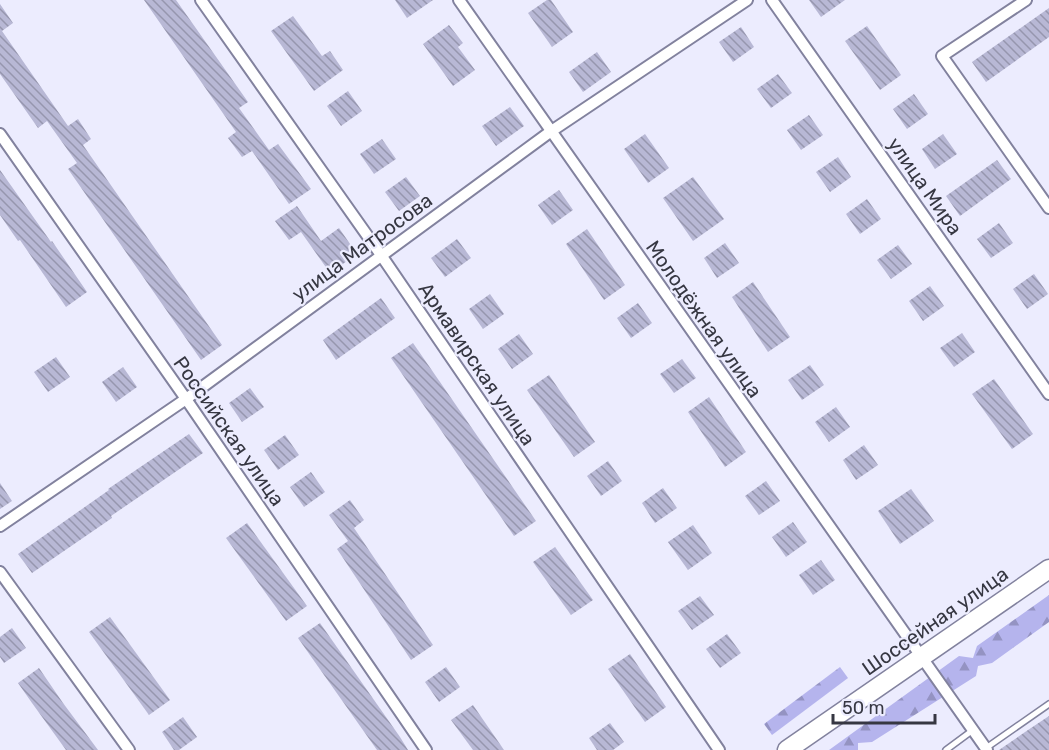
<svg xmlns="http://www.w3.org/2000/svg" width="1049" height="750" font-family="Rubik,sans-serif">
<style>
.forest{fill:url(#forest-firs)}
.building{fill:url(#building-back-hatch)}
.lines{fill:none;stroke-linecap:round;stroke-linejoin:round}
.service-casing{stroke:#82829e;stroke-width:8}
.minor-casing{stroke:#82829e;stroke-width:14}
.primary-casing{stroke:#82829e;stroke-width:21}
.service{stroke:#fff;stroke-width:5}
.minor{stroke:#fff;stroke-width:10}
.primary{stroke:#fff;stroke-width:18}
.labels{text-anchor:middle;stroke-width:4.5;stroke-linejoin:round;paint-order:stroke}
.street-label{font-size:20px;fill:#363742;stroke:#ececfe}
</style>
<defs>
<pattern id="forest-firs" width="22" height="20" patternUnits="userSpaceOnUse" patternTransform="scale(1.5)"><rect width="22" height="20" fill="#b5b4ed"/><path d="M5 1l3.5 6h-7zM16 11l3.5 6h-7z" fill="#9493c2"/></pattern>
<pattern id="building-back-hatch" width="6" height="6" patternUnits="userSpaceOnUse" patternTransform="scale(1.5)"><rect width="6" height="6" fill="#b8b8d5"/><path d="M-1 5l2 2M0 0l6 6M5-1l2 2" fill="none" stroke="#9696ae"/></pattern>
</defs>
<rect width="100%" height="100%" fill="#ececfe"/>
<g class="forest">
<polygon points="1049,595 1049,622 992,663 978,666 976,676 872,742 858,743 858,750 829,750 959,656 973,658 977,646"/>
<polygon points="840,667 848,678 772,735 764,724"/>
</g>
<g class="building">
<polygon points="144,0 176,0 248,102 239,108 269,150 278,144 311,189 289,204 252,151 242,157 228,138 236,132"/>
<polygon points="395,0 433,0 407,18"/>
<polygon points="547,0 551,0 573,32 552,47 528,13"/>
<polygon points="809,0 845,0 821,17"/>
<polygon points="0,4 13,23 2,31 68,126 78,119 91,139 83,145 222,345 201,360 68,169 77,163 47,121 38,128 0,74"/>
<polygon points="1049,8 1049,37 986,82 972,62"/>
<polygon points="293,16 322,56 330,51 343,70 314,91 271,31"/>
<polygon points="449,25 463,43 458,47 475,70 453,86 423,44"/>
<polygon points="867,26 901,75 880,90 845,41"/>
<polygon points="741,27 754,47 733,62 719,42"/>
<polygon points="597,52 611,72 583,92 569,72"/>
<polygon points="778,74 792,93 771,108 757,89"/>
<polygon points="348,91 362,111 341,126 327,106"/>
<polygon points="914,94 928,114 907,129 893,109"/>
<polygon points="510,107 524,126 496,146 482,126"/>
<polygon points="809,115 823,135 801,150 787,130"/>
<polygon points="645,134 669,168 648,183 624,149"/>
<polygon points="943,134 957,154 935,169 922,149"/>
<polygon points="382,139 396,159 374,174 360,154"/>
<polygon points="838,157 851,177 830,192 816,172"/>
<polygon points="997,160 1011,179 960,216 946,196"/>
<polygon points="0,170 51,242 52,241 87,292 66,307 20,240 18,241 0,215"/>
<polygon points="406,177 420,196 399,211 385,192"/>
<polygon points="693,177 724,219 693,241 663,198"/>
<polygon points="559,190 573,210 552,225 538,205"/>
<polygon points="867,199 881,219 860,234 846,214"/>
<polygon points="297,206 321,241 339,228 357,254 330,273 301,232 289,240 275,221"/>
<polygon points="999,223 1013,243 991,258 977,239"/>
<polygon points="587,229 625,285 604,300 566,244"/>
<polygon points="457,239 471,258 445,277 431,258"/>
<polygon points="725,243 739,263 717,278 704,258"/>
<polygon points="898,245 912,264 891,279 877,260"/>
<polygon points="1034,274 1048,294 1027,309 1013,289"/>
<polygon points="753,282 790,337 768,352 732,297"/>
<polygon points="930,286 944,306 923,321 909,301"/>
<polygon points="490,294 504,314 483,329 469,309"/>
<polygon points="381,298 395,318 336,360 323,340"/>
<polygon points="638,303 652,323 631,338 617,318"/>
<polygon points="962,333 975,352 954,367 940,348"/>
<polygon points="519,334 533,354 512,369 498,349"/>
<polygon points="413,343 536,521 514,536 391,358"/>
<polygon points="56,357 70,377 48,392 34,372"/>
<polygon points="682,359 696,378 674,393 660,374"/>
<polygon points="810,365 824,385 802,400 788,380"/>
<polygon points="123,367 137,387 116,402 102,382"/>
<polygon points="549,375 595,442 574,457 527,390"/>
<polygon points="994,379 1033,434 1012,449 972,394"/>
<polygon points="250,388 264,407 242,422 229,403"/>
<polygon points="709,397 746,452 725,467 688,412"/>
<polygon points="836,407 850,427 829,442 815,422"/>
<polygon points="189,434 203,453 111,516 112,518 32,573 18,554 109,490 108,489"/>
<polygon points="285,435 299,455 278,470 264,450"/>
<polygon points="864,445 878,465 856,480 843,460"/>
<polygon points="608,461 622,481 601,496 587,476"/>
<polygon points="311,472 325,492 304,507 290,487"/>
<polygon points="766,481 780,501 759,515 745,496"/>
<polygon points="0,483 12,501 0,509"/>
<polygon points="663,488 677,508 655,523 642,503"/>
<polygon points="911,489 934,521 900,544 878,511"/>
<polygon points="350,500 364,520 354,528 433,645 411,660 337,549 348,541 329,515"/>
<polygon points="793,522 807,542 786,557 772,537"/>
<polygon points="247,523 307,606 286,621 226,538"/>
<polygon points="693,525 712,553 688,570 668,542"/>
<polygon points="555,547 593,600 571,615 533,562"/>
<polygon points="821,560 835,580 813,595 799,575"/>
<polygon points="700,596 714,615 692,630 678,611"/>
<polygon points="110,617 170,700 149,715 89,632"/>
<polygon points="320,623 400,737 408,750 377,750 312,658 298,638"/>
<polygon points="12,628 26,648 4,663 0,657 0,637"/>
<polygon points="727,634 741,653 720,668 706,649"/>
<polygon points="630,654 666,707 645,722 608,669"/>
<polygon points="446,667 460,687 439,702 425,682"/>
<polygon points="39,668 63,703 98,750 66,750 32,703 18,683"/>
<polygon points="473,705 504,750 473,750 451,720"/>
<polygon points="1049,716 1049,750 999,750 1028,730"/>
<polygon points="183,717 197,737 179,750 174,750 162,732"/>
<polygon points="610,723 624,742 613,750 597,750 589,738"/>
</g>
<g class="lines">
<defs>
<g id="service">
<polyline points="986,748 1049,704"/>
<polyline points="946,750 973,730"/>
</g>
<g id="minor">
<polyline points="201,0 381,255 719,750"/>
<polyline points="459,0 987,750"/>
<polyline points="772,0 1049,394"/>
<polyline points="1026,0 942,56 1049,208"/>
<polyline points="0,134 186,399 426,750"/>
<polyline points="0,526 186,399 550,132 747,0"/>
<polyline points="0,572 129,750"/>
</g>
<polyline id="primary" points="787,750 1049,569"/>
</defs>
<use href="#service" class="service-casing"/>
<use href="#minor" class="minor-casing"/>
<use href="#primary" class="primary-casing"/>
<use href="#service" class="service"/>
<use href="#minor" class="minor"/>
<use href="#primary" class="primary"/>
</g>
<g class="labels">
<g class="street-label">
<text transform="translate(925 186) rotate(55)" y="7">улица Мира</text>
<text transform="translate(362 247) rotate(-36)" y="7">улица Матросова</text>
<text transform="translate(704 319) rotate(55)" y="7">Молодёжная улица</text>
<text transform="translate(477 364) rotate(56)" y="7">Армавирская улица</text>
<text transform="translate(229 431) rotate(55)" y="7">Российская улица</text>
<text transform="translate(935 621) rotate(-35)" y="7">Шоссейная улица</text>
</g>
</g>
<path d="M833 714v9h102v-9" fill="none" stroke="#363742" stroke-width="3"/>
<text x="842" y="714" font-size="18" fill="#363742" stroke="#ececfe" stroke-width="4.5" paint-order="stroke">50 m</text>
</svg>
